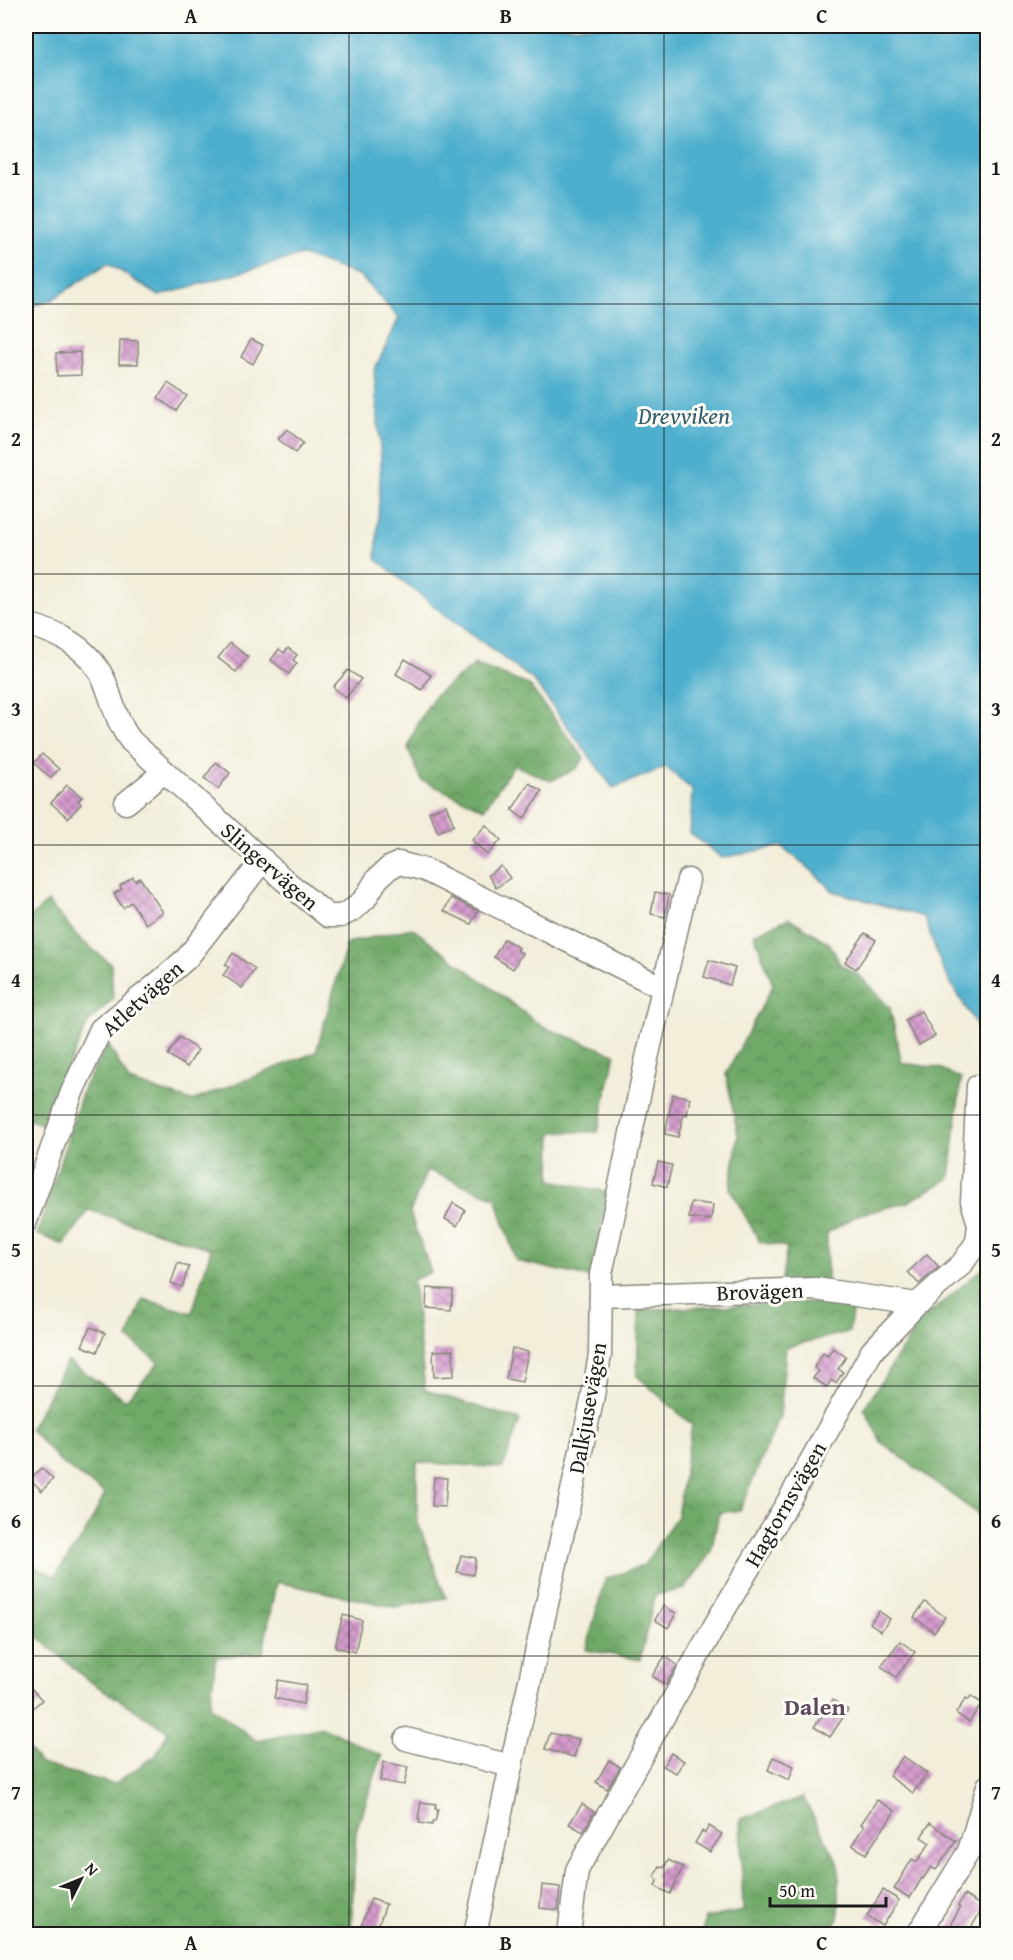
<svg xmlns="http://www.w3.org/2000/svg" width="1013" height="1960" font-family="'Gentium Book Plus',serif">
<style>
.forest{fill:url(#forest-crowns);stroke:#466242;stroke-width:1.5}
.water{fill:#4eafcd;stroke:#356674;stroke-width:1.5}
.building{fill:url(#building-cross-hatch)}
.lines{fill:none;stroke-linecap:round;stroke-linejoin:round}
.minor-casing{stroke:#87857b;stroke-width:25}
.minor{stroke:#fff;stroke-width:22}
.grid{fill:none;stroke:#1c1c1c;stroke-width:1.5;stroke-opacity:0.55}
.labels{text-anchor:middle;stroke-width:6;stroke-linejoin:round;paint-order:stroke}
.street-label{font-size:22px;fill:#1c1c1c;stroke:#fdfcf7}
.water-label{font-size:24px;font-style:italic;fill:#325e6c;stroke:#fdfcf7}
.neighbourhood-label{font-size:24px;font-weight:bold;fill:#5d485a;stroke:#fdfcf7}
.neatline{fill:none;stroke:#1c1c1c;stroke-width:2}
.grid-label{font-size:20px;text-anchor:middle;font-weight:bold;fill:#1c1c1c}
</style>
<defs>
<pattern id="forest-crowns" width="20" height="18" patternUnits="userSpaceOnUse" patternTransform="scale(1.5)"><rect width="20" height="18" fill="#6fa968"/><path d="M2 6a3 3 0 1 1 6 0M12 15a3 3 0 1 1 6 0" fill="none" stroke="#5a8955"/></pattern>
<pattern id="building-cross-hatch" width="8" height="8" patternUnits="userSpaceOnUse" patternTransform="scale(1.5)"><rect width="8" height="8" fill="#d59bcd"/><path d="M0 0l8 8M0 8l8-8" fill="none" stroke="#ac7ea6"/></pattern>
</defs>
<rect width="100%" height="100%" fill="#fdfcf7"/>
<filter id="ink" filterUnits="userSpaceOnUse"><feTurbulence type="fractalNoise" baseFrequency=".0167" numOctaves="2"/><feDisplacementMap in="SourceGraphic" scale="12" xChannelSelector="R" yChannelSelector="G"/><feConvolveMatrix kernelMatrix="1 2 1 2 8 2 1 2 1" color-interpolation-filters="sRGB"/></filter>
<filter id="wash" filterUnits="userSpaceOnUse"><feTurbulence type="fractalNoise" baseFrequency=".008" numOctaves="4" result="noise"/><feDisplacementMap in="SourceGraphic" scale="24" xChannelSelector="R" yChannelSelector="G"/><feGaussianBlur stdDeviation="1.35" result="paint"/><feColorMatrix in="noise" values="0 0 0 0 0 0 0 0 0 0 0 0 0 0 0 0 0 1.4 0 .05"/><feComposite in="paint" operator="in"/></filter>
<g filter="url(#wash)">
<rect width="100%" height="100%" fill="#f2eeda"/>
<g class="forest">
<polygon points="475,664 529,685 584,758 578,768 551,781 514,765 484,809 421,780 408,748 418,722 435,695"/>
<polygon points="48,902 81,940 111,964 113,999 88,1023 65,1074 49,1126 26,1119 26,921"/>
<polygon points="789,918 830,944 840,964 860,976 890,1008 902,1063 940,1068 961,1079 950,1178 908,1202 858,1215 827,1233 827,1283 781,1283 787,1247 760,1242 730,1189 738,1135 726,1074 773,985 754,934"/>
<polygon points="412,928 543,1027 615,1054 598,1132 552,1132 551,1180 607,1192 593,1278 516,1261 496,1198 427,1170 410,1213 431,1272 413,1280 425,1390 520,1420 503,1468 417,1462 417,1520 446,1598 395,1607 276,1582 263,1653 216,1657 210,1706 257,1741 323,1727 382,1756 356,1831 351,1934 26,1934 26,1746 40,1764 114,1784 156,1755 168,1731 86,1679 26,1626 26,1563 55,1576 84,1535 105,1494 60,1462 30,1429 67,1361 126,1400 159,1363 128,1338 143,1299 192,1313 211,1249 89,1210 64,1245 37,1234 84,1087 108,1044 129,1081 192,1101 316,1052 347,943"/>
<polygon points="987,1265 987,1521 881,1442 864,1408 921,1320"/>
<polygon points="808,1302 853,1306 849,1332 786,1347 780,1416 740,1510 719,1513 711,1552 685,1589 655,1595 640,1660 586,1650 605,1579 644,1565 677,1516 692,1425 637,1376 639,1310"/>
<polygon points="803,1797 839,1864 839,1919 822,1934 702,1934 705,1918 743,1911 740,1819"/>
</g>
<polygon class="water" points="26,26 987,26 987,1043 943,970 924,917 833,891 810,869 781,846 722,858 690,833 692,790 666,767 613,788 533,680 440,611 376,559 381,461 374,371 399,318 360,276 302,255 159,296 108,263 50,301 26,308"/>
<g id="blocks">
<g class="building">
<polygon points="251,339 263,345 253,364 241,357"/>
<polygon points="120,340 138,341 138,364 119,364"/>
<polygon points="80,352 81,375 57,376 56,353"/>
<polygon points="168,383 187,396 176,411 158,398"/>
<polygon points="287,429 303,443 295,453 278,439"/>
<polygon points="230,643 248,657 236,672 218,658"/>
<polygon points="288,648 297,655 293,660 297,663 289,674 271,660 279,649 284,653"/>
<polygon points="405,659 431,675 422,690 396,674"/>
<polygon points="348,670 361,679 346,698 333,687"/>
<polygon points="42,754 59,769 50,778 34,763"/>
<polygon points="216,762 230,773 218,789 204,778"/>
<polygon points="529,783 542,791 524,819 512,810"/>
<polygon points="67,785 82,797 78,801 81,804 68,818 51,803"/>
<polygon points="446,805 454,825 438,832 429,812"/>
<polygon points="486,825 501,840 487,855 472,840"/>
<polygon points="501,866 510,878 496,888 488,875"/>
<polygon points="133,877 135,881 140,878 163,912 146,924 131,902 123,908 114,894 122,889 120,886"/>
<polygon points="655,892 669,895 665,917 651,914"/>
<polygon points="451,898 478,911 471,924 444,911"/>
<polygon points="865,933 876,940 856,969 845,962"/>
<polygon points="504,939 519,948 517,951 522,953 513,969 494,957"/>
<polygon points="233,953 255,969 242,988 223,975 229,967 225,965"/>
<polygon points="709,960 735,968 730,985 704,977"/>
<polygon points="921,1011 935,1036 919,1045 905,1020"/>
<polygon points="179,1037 198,1050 187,1067 168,1055"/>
<polygon points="673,1094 690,1098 687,1115 684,1114 678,1137 665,1134"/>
<polygon points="658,1162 672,1165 667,1187 653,1183"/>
<polygon points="691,1202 713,1205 711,1220 689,1218"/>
<polygon points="453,1203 465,1210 457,1226 445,1219"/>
<polygon points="927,1254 939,1267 919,1284 908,1272"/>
<polygon points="178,1263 189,1267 182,1287 171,1283"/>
<polygon points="427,1288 453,1290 451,1310 426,1308"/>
<polygon points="90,1327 105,1333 97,1352 82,1346"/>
<polygon points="512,1348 528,1352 522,1382 506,1379"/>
<polygon points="833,1348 846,1357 838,1369 843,1372 836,1383 831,1380 827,1387 813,1378 819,1371 814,1367 823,1353 828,1356"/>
<polygon points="453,1350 454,1376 434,1377 433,1351"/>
<polygon points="41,1468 53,1479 42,1491 30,1479"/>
<polygon points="434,1477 447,1478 445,1507 432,1506"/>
<polygon points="461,1555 476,1558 473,1575 457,1572"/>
<polygon points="925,1602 945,1617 934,1632 914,1617"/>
<polygon points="663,1606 676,1613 668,1628 655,1620"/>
<polygon points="879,1611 890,1619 881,1631 870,1623"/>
<polygon points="343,1615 362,1620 355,1652 335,1647"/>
<polygon points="900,1641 915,1652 896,1677 881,1666"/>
<polygon points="665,1656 677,1665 666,1685 652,1676"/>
<polygon points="278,1680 306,1685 303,1704 274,1698"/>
<polygon points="32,1689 42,1700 26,1714 26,1695"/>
<polygon points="971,1696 982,1703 969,1722 956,1713 966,1698 968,1700"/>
<polygon points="833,1700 848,1710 830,1737 814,1727"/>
<polygon points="550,1733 579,1739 574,1757 545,1749"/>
<polygon points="671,1753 684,1761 676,1773 663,1766"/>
<polygon points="903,1756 927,1773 913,1793 889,1776"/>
<polygon points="773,1757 794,1766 789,1780 768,1770"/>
<polygon points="609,1760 620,1767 607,1789 596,1782"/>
<polygon points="384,1762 408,1767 404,1785 380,1781"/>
<polygon points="877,1800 895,1811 866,1854 852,1845 864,1826 861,1824"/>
<polygon points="421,1802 436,1804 435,1809 438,1809 435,1822 433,1821 432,1825 419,1823 420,1819 418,1819"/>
<polygon points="582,1804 594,1812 583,1832 569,1824"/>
<polygon points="930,1823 956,1841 936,1870 931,1867 923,1879 922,1878 910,1898 894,1889 912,1859 917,1862 930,1843 921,1837"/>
<polygon points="709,1826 722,1834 710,1852 695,1843 702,1831 705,1833"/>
<polygon points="668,1860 683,1867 670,1894 655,1886 658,1879 654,1877 660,1866 664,1868"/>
<polygon points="542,1885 560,1887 558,1910 540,1908"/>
<polygon points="883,1890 899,1900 883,1926 867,1916"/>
<polygon points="964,1895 983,1907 967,1935 944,1935 960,1908 958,1906"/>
<polygon points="371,1899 386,1904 376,1932 361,1927"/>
</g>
</g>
</g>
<g filter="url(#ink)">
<use href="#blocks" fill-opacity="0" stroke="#87857b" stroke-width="1.5"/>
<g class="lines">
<defs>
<g id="minor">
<path d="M26,624c34,9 64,24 79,58 8,21 12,41 26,59l152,138 45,37h13l13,-7 11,-10 12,-20 12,-11 10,-5 26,7 238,118"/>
<polyline points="126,803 164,772"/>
<polyline points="26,1221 72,1092 101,1029 156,985 187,958 263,860"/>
<polyline points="601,1296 815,1289 917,1304"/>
<polyline points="406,1739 511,1766"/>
<polyline points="475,1934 511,1766 592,1401 600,1355 601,1274 647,1058 688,880"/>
<polyline points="569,1934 577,1870 718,1620 789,1500 872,1351 917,1304 962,1264 977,1242 979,1224 972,1201 978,1086"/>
<polyline points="918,1934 969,1851 988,1786"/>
</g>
</defs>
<use href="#minor" class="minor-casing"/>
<use href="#minor" class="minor"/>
</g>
</g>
<path class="grid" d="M349,26v1908M664,26v1908M26,304h962M26,574h962M26,845h962M26,1115h962M26,1386h962M26,1656h962"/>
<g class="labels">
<g class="street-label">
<text transform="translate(270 866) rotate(41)" y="8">Slingervägen</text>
<text transform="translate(142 998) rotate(-42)" y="8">Atletvägen</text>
<text transform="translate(760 1291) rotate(-2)" y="8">Brovägen</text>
<text transform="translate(587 1408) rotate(-80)" y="8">Dalkjusevägen</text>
<text transform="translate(785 1504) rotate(-60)" y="8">Hagtornsvägen</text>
</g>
<g class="water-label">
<text x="684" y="424">Drevviken</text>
</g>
<g class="neighbourhood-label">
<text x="815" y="1715">Dalen</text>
</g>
</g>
<rect width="1013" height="1960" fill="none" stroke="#fdfcf7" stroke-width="66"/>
<g transform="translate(81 1879) rotate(47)" stroke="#fdfcf7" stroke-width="4.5" paint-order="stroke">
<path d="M0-4.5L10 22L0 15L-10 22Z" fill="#1c1c1c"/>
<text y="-9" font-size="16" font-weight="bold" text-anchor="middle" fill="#1c1c1c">N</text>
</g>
<path d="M770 1897v9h116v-9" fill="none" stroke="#1c1c1c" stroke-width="3"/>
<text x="779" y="1897" font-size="18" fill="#1c1c1c" stroke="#fdfcf7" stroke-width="4.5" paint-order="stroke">50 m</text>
<rect x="33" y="33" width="947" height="1894" class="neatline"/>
<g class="grid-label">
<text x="191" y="23">A</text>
<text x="506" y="23">B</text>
<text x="822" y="23">C</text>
<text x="16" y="175">1</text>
<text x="996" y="175">1</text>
<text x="16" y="446">2</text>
<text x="996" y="446">2</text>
<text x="16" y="716">3</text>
<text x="996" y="716">3</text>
<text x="16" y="987">4</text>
<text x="996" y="987">4</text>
<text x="16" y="1257">5</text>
<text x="996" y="1257">5</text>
<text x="16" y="1528">6</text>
<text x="996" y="1528">6</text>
<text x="16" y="1799">7</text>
<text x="996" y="1799">7</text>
<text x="191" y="1950">A</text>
<text x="506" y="1950">B</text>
<text x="822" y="1950">C</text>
</g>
</svg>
